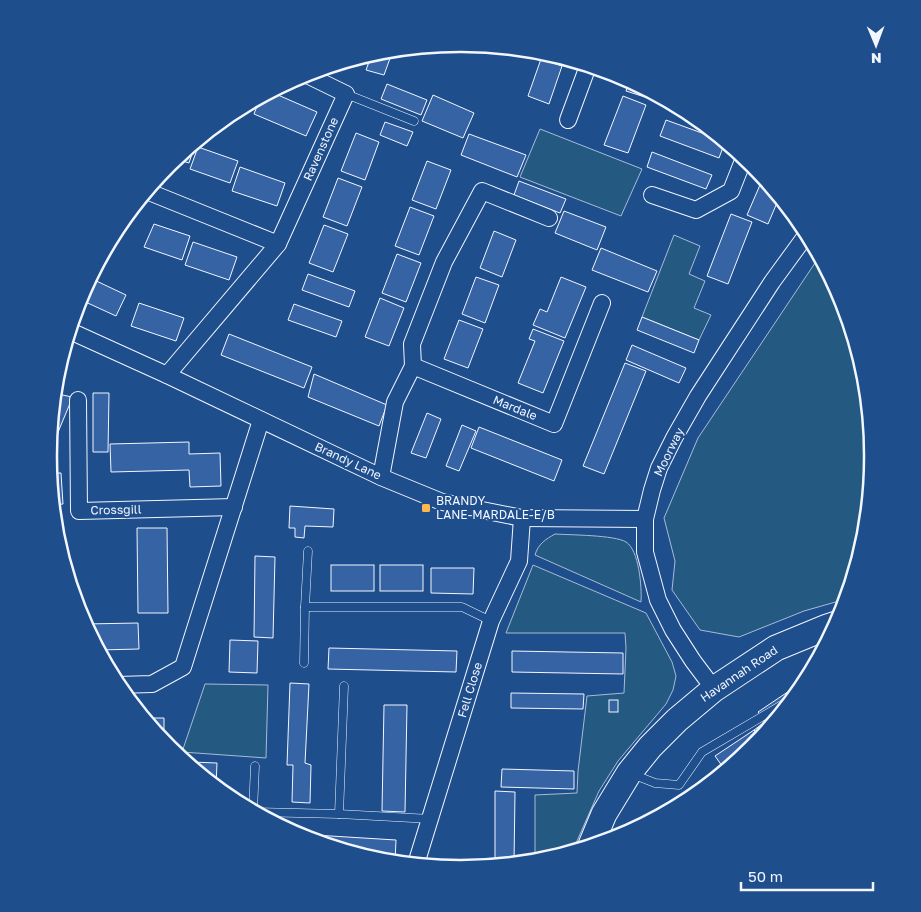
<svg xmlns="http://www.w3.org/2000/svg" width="921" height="912" font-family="'Golos Text',sans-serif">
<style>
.green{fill:#245a82;stroke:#a8bbd7}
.building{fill:#3563a3;stroke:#f2f6ff}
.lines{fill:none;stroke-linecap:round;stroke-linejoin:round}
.service-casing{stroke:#f2f6ff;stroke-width:9}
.minor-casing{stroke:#f2f6ff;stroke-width:18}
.primary-casing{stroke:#f2f6ff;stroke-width:27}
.service{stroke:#1f4e8c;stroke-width:8}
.minor{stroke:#1f4e8c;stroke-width:16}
.primary{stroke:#1f4e8c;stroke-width:25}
.poi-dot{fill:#ffb74d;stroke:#1f4e8c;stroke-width:2}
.labels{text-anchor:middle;stroke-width:4;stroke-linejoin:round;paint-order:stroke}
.street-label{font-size:12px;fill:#f2f6ff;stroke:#1f4e8c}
.poi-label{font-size:12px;fill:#f2f6ff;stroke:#1f4e8c;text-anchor:start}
.rim{fill:none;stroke:#f2f6ff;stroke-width:2.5}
</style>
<rect width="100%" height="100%" fill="#1f4e8c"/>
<g class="green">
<polygon points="540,129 642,169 621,216 520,177"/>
<polygon points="674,235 700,246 689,274 705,281 694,308 711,315 699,340 642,317"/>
<polygon points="819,257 841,299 865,376 873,456 865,537 846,599 804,611 739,637 700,630 672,590 675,561 664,518 698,438"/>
<path d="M555,534c15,1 60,1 71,8 13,8 16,45 15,60l-106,-47c3,-11 11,-16 20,-21z"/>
<polygon points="533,565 646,613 672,662 676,676 673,690 666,704 618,761 599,791 573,850 541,860 535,861 535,795 577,793 578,771 587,696 624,693 626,648 625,633 506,633"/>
<polygon points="205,684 268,685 266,758 182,752"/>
</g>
<g class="building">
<polygon points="393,50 384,75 366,70 372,54 380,52"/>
<polygon points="372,54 368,64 354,60"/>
<polygon points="541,59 562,66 549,104 528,96"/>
<polygon points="629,81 650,92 648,98 626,91"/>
<polygon points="387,84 427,100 421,115 381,99"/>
<polygon points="271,92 317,112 306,136 254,114 260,98"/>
<polygon points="433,95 474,113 463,138 422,121"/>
<polygon points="623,96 646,105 628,153 604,145"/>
<polygon points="255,101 252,109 245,106"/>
<polygon points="695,117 713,133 692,125"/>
<polygon points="666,120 724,141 725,142 719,158 660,136"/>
<polygon points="385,122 413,132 407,146 380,135"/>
<polygon points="356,133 379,142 365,180 341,171"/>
<polygon points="469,134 526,155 517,177 461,155"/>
<polygon points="196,142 189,163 176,159"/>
<polygon points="198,147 238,161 230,183 190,169"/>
<polygon points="652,152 712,175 706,189 647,167"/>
<polygon points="427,161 451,170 436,209 412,200"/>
<polygon points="240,167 285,183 277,206 232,191"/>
<polygon points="338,178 362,187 347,226 323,217"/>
<polygon points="763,178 779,198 768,224 747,215"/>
<polygon points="519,181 566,199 560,213 514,195"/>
<polygon points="410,207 434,216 419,255 395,246"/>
<polygon points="564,211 606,227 597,250 555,233"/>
<polygon points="731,214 752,222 728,284 707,276"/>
<polygon points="154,224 190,236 182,260 144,247"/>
<polygon points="324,225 348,234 333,272 309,263"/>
<polygon points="494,231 516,240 502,277 480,268"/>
<polygon points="193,242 237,257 229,280 185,265"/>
<polygon points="601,248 657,271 648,292 592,270"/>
<polygon points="397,254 421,263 406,302 382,293"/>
<polygon points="308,274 355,291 349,307 302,290"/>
<polygon points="476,277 499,285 485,323 462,314"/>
<polygon points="561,277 586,287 565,338 533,325 540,309 547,312"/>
<polygon points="90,278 126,295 116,316 79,299"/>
<polygon points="380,298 404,308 389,346 365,337"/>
<polygon points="139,303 184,318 176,341 131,326"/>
<polygon points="294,304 342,321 336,337 288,320"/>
<polygon points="642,317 699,340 694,353 637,330"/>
<polygon points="459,320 483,329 468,368 444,359"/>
<polygon points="533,329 564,341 543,393 518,383 535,341 529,339"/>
<polygon points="229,334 312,367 304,388 221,355"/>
<polygon points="632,345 686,368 679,383 626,360"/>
<polygon points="625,363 646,371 604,474 583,466"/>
<polygon points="314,374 387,405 379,426 308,397"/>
<polygon points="93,393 109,393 108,452 93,452"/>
<polygon points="58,394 72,397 71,401 51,449 49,449 53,403"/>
<polygon points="427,413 441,419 426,458 411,453"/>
<polygon points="462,425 476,431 459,471 446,466"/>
<polygon points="479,427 562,460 554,481 471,448"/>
<polygon points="189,442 189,454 220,453 221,486 190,487 189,470 111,472 110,444"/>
<polygon points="50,473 61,473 63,504 53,505"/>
<polygon points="290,506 334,509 333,527 305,526 304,538 295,537 295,528 289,528"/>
<polygon points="137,528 167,528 168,613 138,613"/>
<polygon points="255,556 275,557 273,638 254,637"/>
<rect x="331" y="565" width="43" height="26"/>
<rect x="380" y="565" width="43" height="26"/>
<polygon points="431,568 474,568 473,594 431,593"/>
<polygon points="138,623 139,649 99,650 85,624"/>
<polygon points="230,640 258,641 257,673 229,672"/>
<polygon points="329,648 457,651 456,672 328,669"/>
<polygon points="512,651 623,653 623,674 512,672"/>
<polygon points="290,683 309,684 305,763 311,765 310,803 292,802 293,765 287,765"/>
<polygon points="795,687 798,691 769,727 758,712"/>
<polygon points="511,693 584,694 583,709 511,708"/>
<rect x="609" y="700" width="9" height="12"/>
<polygon points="384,705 407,705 405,812 382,811"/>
<polygon points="145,718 164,718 164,732 156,732"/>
<polygon points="765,722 769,727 760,738 754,730"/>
<polygon points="754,730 760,738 752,748 725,770 715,756"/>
<polygon points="191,762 217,763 216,786 191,765"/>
<polygon points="502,769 574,771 574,789 501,787"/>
<polygon points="495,791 515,792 514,863 495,865"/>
<polygon points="298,834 396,840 395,862 380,860 302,837"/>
</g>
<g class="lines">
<defs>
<g id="service">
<polyline points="346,94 414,121"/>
<polyline points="305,607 462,607 491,621"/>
<polyline points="817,660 825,633"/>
<polyline points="304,663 305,607 308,551"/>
<polyline points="164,741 165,741"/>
<polyline points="632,774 655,783 679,785 702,752 792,699"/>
<polyline points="253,810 255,766"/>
<polyline points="256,812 339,814 431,819"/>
<polyline points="339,814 344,686"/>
</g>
<g id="minor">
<polyline points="568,120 588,66"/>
<polyline points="149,192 278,244"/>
<polyline points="652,195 696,210 731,191 744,158"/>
<polyline points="70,331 167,375 381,477 442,502 522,518 645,519"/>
<polyline points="413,366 554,424 602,303"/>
<polyline points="167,375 278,244 346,94 305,74"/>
<polyline points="78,400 79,511 234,507"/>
<polyline points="381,477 395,402 413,366 412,344 444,262 482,191 549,218"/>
<polyline points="118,685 152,684 183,667 261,420"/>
<polyline points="714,689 693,661 673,630 658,600 645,552 645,519 652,490 659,468 674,438 698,396 772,282 807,234"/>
<polyline points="416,864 491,621 519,561 522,518"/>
</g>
<polyline id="primary" points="591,845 604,814 629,773 650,747 677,720 714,689 776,648 827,627 836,624"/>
</defs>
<use href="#service" class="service-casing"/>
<use href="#minor" class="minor-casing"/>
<use href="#primary" class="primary-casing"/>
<use href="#service" class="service"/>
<use href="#minor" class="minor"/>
<use href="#primary" class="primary"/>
</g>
<rect class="poi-dot" x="421" y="503" width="10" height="10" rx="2.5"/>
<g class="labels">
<g class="street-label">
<text transform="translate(321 149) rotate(-66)" y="4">Ravenstone</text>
<text transform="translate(515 408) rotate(22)" y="4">Mardale</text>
<text transform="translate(669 452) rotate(-64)" y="4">Moorway</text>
<text transform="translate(348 461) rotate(25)" y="4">Brandy Lane</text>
<text transform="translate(116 510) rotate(-1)" y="4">Crossgill</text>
<text transform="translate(739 674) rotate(-34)" y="4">Havannah Road</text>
<text transform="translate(470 690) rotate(-73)" y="4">Fell Close</text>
</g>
<g class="poi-label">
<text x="436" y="505">BRANDY<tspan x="436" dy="14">LANE-MARDALE-E/B</tspan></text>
</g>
</g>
<path d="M0 0H921V912H0ZM460 52H461A403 403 0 0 1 864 455V457A403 403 0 0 1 461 860H460A403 403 0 0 1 57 457V455A403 403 0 0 1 460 52Z" fill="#1f4e8c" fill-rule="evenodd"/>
<path class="rim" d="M460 52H461A403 403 0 0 1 864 455V457A403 403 0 0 1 461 860H460A403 403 0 0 1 57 457V455A403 403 0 0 1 460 52Z"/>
<g transform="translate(876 45) rotate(179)" stroke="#1f4e8c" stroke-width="4" paint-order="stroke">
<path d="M0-4L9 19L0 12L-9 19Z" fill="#f2f6ff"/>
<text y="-8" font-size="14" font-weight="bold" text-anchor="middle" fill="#f2f6ff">N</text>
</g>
<path d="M741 882v8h132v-8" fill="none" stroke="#f2f6ff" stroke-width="2.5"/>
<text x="748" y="882" font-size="15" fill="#f2f6ff" stroke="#1f4e8c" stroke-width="4" paint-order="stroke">50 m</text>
</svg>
